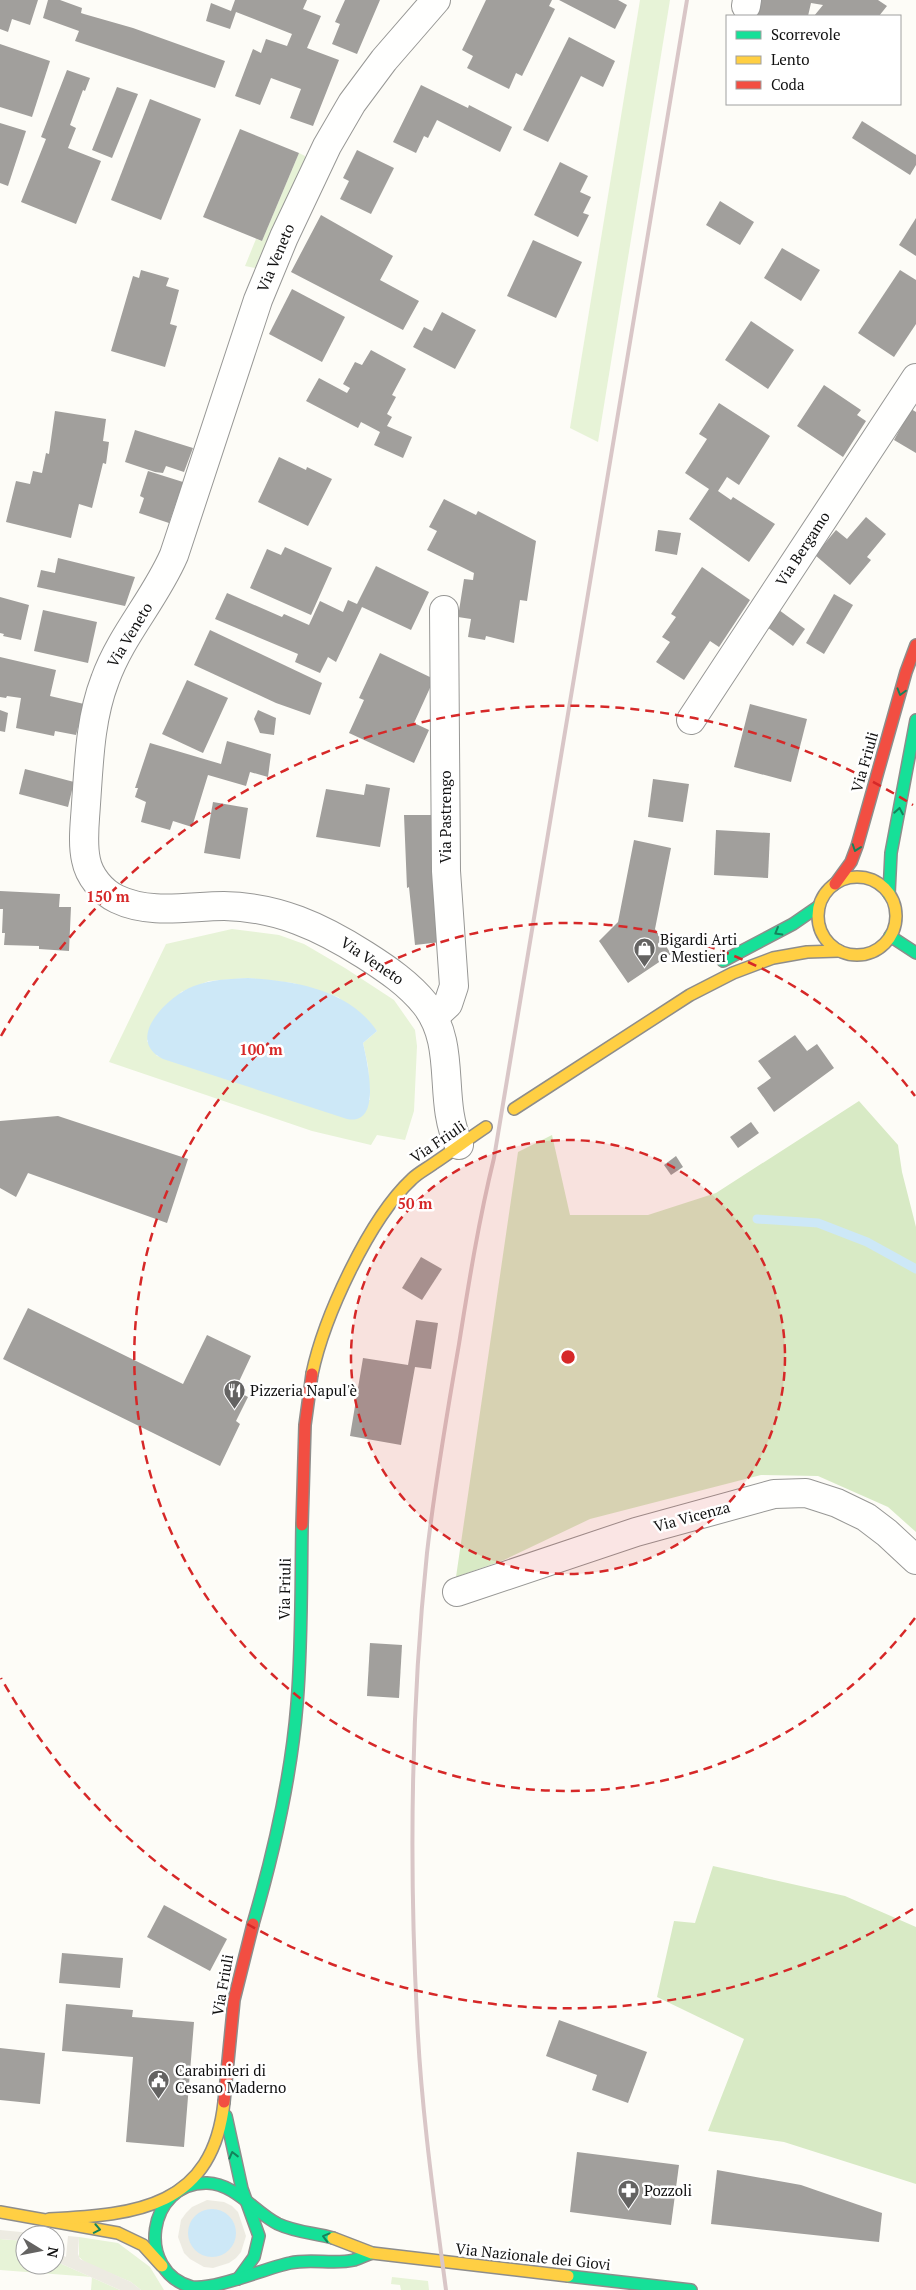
<svg xmlns="http://www.w3.org/2000/svg" width="916" height="2290" font-family="'PT Serif',serif">
<style>
.green{fill:#e7f3d7;fill-rule:evenodd}
.forest{fill:#d8eac5}
.plaza{fill:#edebe2}
.water{fill:#cde8f7}
.lines{fill:none;stroke-linecap:round;stroke-linejoin:round}
.stream{stroke:#cde8f7;stroke-width:9}
.building{fill:#a19f9c}
.street-casing{stroke:#979795;stroke-width:30}
.fast-casing{stroke:#8e8d8b;stroke-width:14}
.slow-casing{stroke:#8e8d8b;stroke-width:14}
.jam-casing{stroke:#8e8d8b;stroke-width:14}
.street{stroke:#fffffe;stroke-width:28}
.fast{stroke:#16e098;stroke-width:11}
.slow{stroke:#ffcf43;stroke-width:11}
.jam{stroke:#f24e42;stroke-width:11}
.rail{stroke:#d9c6c7;stroke-width:4}
.oneway{stroke:#14835b}
.ring{fill:none;stroke:#d62828;stroke-width:2.5;stroke-dasharray:9 6}
.labels{text-anchor:middle;stroke-width:5;stroke-linejoin:round;paint-order:stroke}
.street-label{font-size:15px;fill:#111;stroke:#fff}
.poi-label{font-size:15px;fill:#111;stroke:#fff;text-anchor:start}
.centre{fill:#d62828;stroke:#fff;stroke-width:2.5}
.ring-label{font-size:15px;text-anchor:middle;font-weight:bold;fill:#d62828;stroke:#fff;stroke-width:5;stroke-linejoin:round;paint-order:stroke}
</style>
<rect width="100%" height="100%" fill="#fdfcf7"/>
<g class="green">
<polygon points="640,0 670,0 598,442 570,428"/>
<polygon points="299,153 305,156 305,159 255,268 245,266 256,239 262,241"/>
<path d="M232,929l47,6 25,9 41,24 49,32 21,30 2,16 -3,65 -9,29 -28,-5 -6,10 -59,-14 -203,-69 57,-118zM248,978l45,5 45,14 39,34 -14,12 5,23 2,34 -213,-44 -10,-15 34,-49 28,-11z"/>
<polygon points="79,2237 118,2243 150,2267 164,2290 141,2290 131,2282 86,2263 79,2257"/>
<polygon points="0,2239 25,2241 25,2265 55,2265 55,2261 120,2290 91,2290 92,2277 0,2270"/>
<polygon points="392,2277 428,2281 429,2290 401,2290 400,2285 391,2284"/>
</g>
<g class="forest">
<polygon points="859,1101 898,1145 902,1172 916,1227 916,1532 888,1507 818,1476 761,1475 590,1519 504,1560 456,1577 518,1152 552,1135 570,1215 648,1215 716,1193"/>
<polygon points="713,1866 845,1896 916,1927 916,2184 784,2142 708,2131 744,2039 657,1997 674,1921 695,1923"/>
</g>
<g class="plaza">
<polygon points="207,2200 224,2202 232,2206 238,2212 246,2236 241,2252 236,2258 229,2263 213,2268 204,2267 190,2259 184,2253 178,2237 181,2220 186,2213 192,2207"/>
<polygon points="0,2230 52,2235 25,2235 25,2241 0,2239"/>
<polygon points="68,2236 79,2237 78,2254 80,2259 131,2282 141,2290 120,2290 55,2261 55,2252 66,2257"/>
</g>
<g class="water">
<path d="M248,978c48,3 100,11 129,53l-14,12c4,18 20,83 -16,76l-184,-60c-40,-20 6,-64 31,-73 18,-7 36,-7 54,-8z"/>
<circle cx="212" cy="2233" r="24"/>
</g>
<g class="lines">
<polyline class="stream" points="757,1219 818,1223 867,1242 916,1269"/>
</g>
<g class="building">
<polygon points="0,0 38,0 30,25 12,19 8,32 0,29"/>
<polygon points="48,0 60,0 82,8 81,13 84,14 133,28 225,61 215,88 75,41 79,31 43,18"/>
<polygon points="235,0 307,0 303,9 321,16 307,48 339,60 313,126 290,118 301,89 271,78 260,105 235,96 253,49 261,53 266,39 287,46 292,34 236,12 230,29 206,21 211,3 231,11"/>
<polygon points="345,0 380,0 357,54 332,44 340,24 335,22"/>
<polygon points="486,0 552,0 549,6 555,9 522,76 516,73 509,89 467,68 473,56 462,50"/>
<polygon points="559,0 618,0 627,5 615,29"/>
<polygon points="758,0 878,0 887,6 879,16 814,16 823,5 811,3 808,16 755,16"/>
<polygon points="569,37 615,61 603,87 581,76 548,142 523,130"/>
<polygon points="0,44 50,61 32,117 0,107"/>
<polygon points="67,70 90,78 85,91 83,90 70,125 76,128 68,148 101,161 76,224 21,202 46,139 41,137"/>
<polygon points="421,85 468,108 469,105 512,127 500,152 437,120 428,138 424,136 416,153 393,142"/>
<polygon points="117,87 138,94 112,158 92,150"/>
<polygon points="150,99 201,119 161,220 111,200"/>
<polygon points="862,121 916,155 916,165 910,175 852,138"/>
<polygon points="0,123 26,131 8,186 0,183"/>
<polygon points="240,129 299,153 262,241 203,217"/>
<polygon points="357,150 394,168 371,214 340,199 349,181 343,178"/>
<polygon points="560,162 588,176 580,192 591,197 583,213 589,215 578,237 534,215"/>
<polygon points="720,201 754,222 740,245 706,225"/>
<polygon points="321,215 393,256 380,280 419,301 403,330 291,272"/>
<polygon points="916,218 916,256 899,245"/>
<polygon points="533,240 582,262 556,318 507,296"/>
<polygon points="782,248 820,270 801,301 764,278"/>
<polygon points="141,270 169,278 166,286 179,290 170,324 177,326 165,367 111,351 133,276 139,278"/>
<polygon points="900,270 916,280 916,324 894,357 858,333"/>
<polygon points="292,289 345,317 322,362 269,334"/>
<polygon points="442,312 476,330 455,369 413,347 424,327 432,331"/>
<polygon points="751,321 794,350 768,389 725,360"/>
<polygon points="371,350 406,369 392,395 396,397 387,414 392,417 387,426 412,437 403,458 374,445 380,432 361,422 358,428 306,401 319,378 347,393 350,388 343,384 355,362 362,365"/>
<polygon points="824,385 861,410 857,415 866,421 843,457 797,426"/>
<polygon points="719,403 770,436 739,485 727,477 718,491 731,500 733,497 775,524 749,562 689,519 709,489 685,473 707,439 699,434"/>
<polygon points="911,409 916,412 916,453 894,440"/>
<polygon points="55,411 106,419 103,441 109,442 106,464 103,463 92,508 79,504 71,538 6,522 16,481 30,484 33,471 42,473 46,453 49,454"/>
<polygon points="135,430 193,448 184,472 166,466 163,473 155,472 125,462"/>
<polygon points="279,457 306,470 307,467 332,479 308,526 258,502"/>
<polygon points="148,471 183,482 169,523 139,513 144,498 140,496"/>
<polygon points="444,499 476,515 478,511 536,541 527,601 520,600 514,643 486,636 485,640 468,637 471,619 458,617 464,579 473,580 474,573 427,550 437,531 429,527"/>
<polygon points="866,517 886,534 867,557 871,560 850,585 815,555 836,530 847,539"/>
<polygon points="658,530 681,533 677,555 655,551"/>
<polygon points="285,547 332,568 311,615 250,588 267,549 281,555"/>
<polygon points="58,558 135,577 125,606 37,587 41,570 55,573"/>
<polygon points="376,566 429,592 411,630 362,607 336,662 328,657 320,673 295,662 298,654 215,619 227,593 282,617 284,614 309,625 320,601 343,612 348,600 357,604"/>
<polygon points="702,567 750,600 719,647 710,641 684,680 656,662 670,642 662,637 676,617 671,614"/>
<polygon points="834,594 853,605 824,654 806,643"/>
<polygon points="0,597 29,605 21,640 3,636 4,634 0,633"/>
<polygon points="43,610 97,622 88,663 34,651"/>
<polygon points="779,610 805,629 793,646 767,627"/>
<polygon points="210,630 322,683 310,715 276,703 194,665"/>
<polygon points="380,653 434,679 414,723 429,730 414,763 349,733 364,700 359,698"/>
<polygon points="0,657 56,670 50,696 84,704 76,735 55,731 54,736 16,728 21,698 7,696 6,698 0,697"/>
<polygon points="187,680 228,698 203,753 162,734"/>
<polygon points="750,704 807,719 791,782 734,767"/>
<polygon points="0,710 8,713 5,732 0,731"/>
<polygon points="258,710 276,718 274,735 260,733 254,719"/>
<polygon points="227,741 271,754 268,777 250,772 246,786 208,775 192,827 173,821 170,830 141,822 146,802 135,797 138,788 135,788 150,743 221,764"/>
<polygon points="25,769 74,782 68,807 19,794"/>
<polygon points="653,779 689,784 683,822 648,817"/>
<polygon points="366,784 390,788 380,847 316,837 326,789 364,795"/>
<polygon points="213,802 248,808 240,859 204,853"/>
<polygon points="404,815 434,815 441,942 415,945 409,887 407,888"/>
<polygon points="716,830 770,833 768,878 714,875"/>
<polygon points="634,840 671,848 655,929 671,954 628,983 599,941 618,922"/>
<polygon points="0,891 60,894 59,907 71,907 69,951 39,949 39,946 4,945 5,933 2,933 3,909 0,909"/>
<polygon points="795,1035 807,1051 817,1044 834,1068 774,1112 757,1088 771,1078 758,1061"/>
<polygon points="58,1116 188,1159 167,1223 28,1173 16,1197 0,1188 0,1121"/>
<polygon points="751,1122 759,1133 738,1148 730,1137"/>
<polygon points="676,1156 683,1167 671,1175 664,1165"/>
<polygon points="421,1257 442,1269 422,1300 402,1288"/>
<polygon points="28,1308 183,1384 207,1335 251,1356 235,1390 248,1397 236,1421 240,1424 220,1466 3,1359"/>
<polygon points="416,1320 438,1323 431,1369 415,1367 401,1445 350,1436 363,1358 408,1365"/>
<polygon points="370,1643 402,1645 399,1698 367,1696"/>
<polygon points="164,1905 227,1939 210,1971 147,1937"/>
<polygon points="62,1953 123,1958 120,1988 59,1983"/>
<polygon points="66,2004 133,2010 132,2017 194,2022 184,2147 126,2142 133,2057 62,2051"/>
<polygon points="559,2020 647,2052 628,2103 592,2090 597,2075 546,2056"/>
<polygon points="0,2048 45,2053 40,2104 0,2100"/>
<polygon points="577,2152 679,2165 671,2225 570,2212"/>
<polygon points="717,2170 801,2185 882,2213 879,2242 711,2224"/>
</g>
<g class="lines">
<defs>
<g id="street">
<path d="M436,0l-52,60 -32,43 -25,43 -43,91 -26,63 -84,255c-19,44 -53,80 -69,125 -15,39 -16,82 -19,124 -1,18 -4,38 0,56 3,16 16,32 31,39 33,16 73,7 107,7 54,1 97,21 141,49 22,14 44,29 60,49 33,41 12,96 34,141"/>
<polyline points="746,6 747,0"/>
<polyline points="691,720 916,378"/>
<polyline points="434,1017 448,1004 454,986 446,871 444,610"/>
<polyline points="457,1592 636,1532 774,1494 806,1493 837,1503 866,1517 887,1533 916,1560"/>
</g>
<g id="fast">
<polyline points="889,894 891,853 916,720"/>
<polyline points="890,936 916,953"/>
<polyline points="723,961 793,924 819,906"/>
<path d="M253,1924c21,-72 38,-145 44,-220 5,-60 4,-120 5,-179"/>
<polyline points="226,2116 242,2189 259,2236 254,2257 238,2279"/>
<path d="M333,2238c-19,-5 -38,-6 -55,-14 -24,-12 -42,-40 -71,-41 -60,-1 -72,89 -15,104 23,3 74,-19 98,-24 21,-5 44,2 64,-3 6,-2 12,-5 18,-7"/>
<polyline points="568,2276 691,2290"/>
</g>
<g id="slow">
<circle cx="857" cy="916" r="39"/>
<polyline points="514,1109 690,995 733,973 773,958 807,952 839,951"/>
<path d="M312,1374c12,-57 57,-155 100,-195 6,-6 14,-10 21,-15 18,-12 35,-25 53,-37"/>
<polyline points="0,2212 118,2233 143,2245 162,2266"/>
<path d="M49,2219c88,-4 164,-12 175,-117"/>
<polyline points="333,2238 372,2253 568,2276"/>
</g>
<g id="jam">
<polyline points="835,884 851,862 857,846 906,672 916,645"/>
<polyline points="302,1525 305,1425 312,1374"/>
<polyline points="224,2102 234,2000 253,1924"/>
</g>
</defs>
<use href="#street" class="street-casing"/>
<use href="#fast" class="fast-casing"/>
<use href="#slow" class="slow-casing"/>
<use href="#jam" class="jam-casing"/>
<use href="#street" class="street"/>
<use href="#fast" class="fast"/>
<use href="#slow" class="slow"/>
<use href="#jam" class="jam"/>
<path class="rail" d="M446,2290c-12,-91 -25,-182 -29,-273 -8,-154 -6,-310 10,-464 8,-70 20,-140 32,-209 10,-63 20,-125 35,-186l193,-1158"/>
</g>
<defs><path id="oneway-chevron" d="M-2-3.5L2.5 0L-2 3.5" fill="none" stroke-width="1.6" stroke-linecap="round" stroke-linejoin="round" transform="scale(1.25)"/></defs>
<g class="oneway">
<use href="#oneway-chevron" transform="translate(901 692) rotate(106)"/>
<use href="#oneway-chevron" transform="translate(899 811) rotate(-80)"/>
<use href="#oneway-chevron" transform="translate(856 848) rotate(109)"/>
<use href="#oneway-chevron" transform="translate(778 932) rotate(150)"/>
<use href="#oneway-chevron" transform="translate(233 2155) rotate(-104)"/>
<use href="#oneway-chevron" transform="translate(97 2229) rotate(11)"/>
<use href="#oneway-chevron" transform="translate(326 2237) rotate(-165)"/>
</g>
<circle cx="568" cy="1357" r="217" fill="#d62828" fill-opacity=".12"/>
<g class="ring">
<circle cx="568" cy="1357" r="217"/>
<path d="M915 1618A434 434 0 1 1 915 1096"/>
<path d="M913 1909A651 651 0 0 1 1 1678M1 1036A651 651 0 0 1 913 805"/>
</g>
<defs>
<symbol id="shop-pin" viewBox="-11 -11 22 30"><path d="M0 17L-7.5 6A9.5 9.5 0 1 1 7.5 6Z" fill="#646362" stroke="#fff"/><path d="M-5-2.5h2.3a2.7 3.5 0 0 1 5.4 0H5L5.5 6h-11ZM-1.5-2.5h3a1.5 2.3 0 0 0-3 0Z" fill="#fff"/></symbol>
<symbol id="restaurant-pin" viewBox="-11 -11 22 30"><path d="M0 17L-7.5 6A9.5 9.5 0 1 1 7.5 6Z" fill="#646362" stroke="#fff"/><path d="M-5-6h1v4h1v-4h1v4h1v-4h1v5L-1.5 .5V6h-2V.5L-5-1ZM5-6V6H3V1.5H1.5Q1.5-4 5-6Z" fill="#fff"/></symbol>
<symbol id="civic-pin" viewBox="-11 -11 22 30"><path d="M0 17L-7.5 6A9.5 9.5 0 1 1 7.5 6Z" fill="#646362" stroke="#fff"/><path d="M-.6-6.5H3V-4.5H.6V-3L4-1V1h2V6H-6V1h2V-1L-.6-3ZM-1.2 2.5V6h2.4V2.5Z" fill="#fff"/></symbol>
<symbol id="pharmacy-pin" viewBox="-11 -11 22 30"><path d="M0 17L-7.5 6A9.5 9.5 0 1 1 7.5 6Z" fill="#646362" stroke="#fff"/><path d="M-2-6h4v4h4v4h-4v4h-4v-4h-4v-4h4Z" fill="#fff"/></symbol>
</defs>
<g fill-rule="evenodd">
<use href="#shop-pin" x="632" y="936" width="25" height="34"/>
<use href="#restaurant-pin" x="222" y="1378" width="25" height="34"/>
<use href="#civic-pin" x="146" y="2068" width="25" height="34"/>
<use href="#pharmacy-pin" x="616" y="2178" width="25" height="34"/>
</g>
<g class="labels">
<g class="street-label">
<text transform="translate(276 258) rotate(-67)" y="5">Via Veneto</text>
<text transform="translate(803 549) rotate(-57)" y="5">Via Bergamo</text>
<text transform="translate(130 635) rotate(-59)" y="5">Via Veneto</text>
<text transform="translate(865 762) rotate(-74)" y="5">Via Friuli</text>
<text transform="translate(446 817) rotate(-90)" y="5">Via Pastrengo</text>
<text transform="translate(372 961) rotate(34)" y="5">Via Veneto</text>
<text transform="translate(438 1142) rotate(-34)" y="5">Via Friuli</text>
<text transform="translate(692 1517) rotate(-15)" y="5">Via Vicenza</text>
<text transform="translate(285 1589) rotate(-89)" y="5">Via Friuli</text>
<text transform="translate(223 1985) rotate(-80)" y="5">Via Friuli</text>
<text transform="translate(533 2257) rotate(6)" y="5">Via Nazionale dei Giovi</text>
</g>
<g class="poi-label">
<text x="660" y="945">Bigardi Arti<tspan x="660" dy="17">e Mestieri</tspan></text>
<text x="250" y="1396">Pizzeria Napul'è</text>
<text x="175" y="2076">Carabinieri di<tspan x="175" dy="17">Cesano Maderno</tspan></text>
<text x="644" y="2196">Pozzoli</text>
</g>
</g>
<circle cx="568" cy="1357" r="8" class="centre"/>
<g class="ring-label">
<text x="108" y="902">150 m</text>
<text x="261" y="1055">100 m</text>
<text x="415" y="1209">50 m</text>
</g>
<rect x="726" y="15" width="175" height="90" fill="#ffffff" stroke="#a0a0a0"/>
<rect x="736" y="31" width="25" height="8" fill="#16e098" stroke="#a0a0a0"/>
<text x="771" y="40" font-size="15" fill="#111111">Scorrevole</text>
<rect x="736" y="56" width="25" height="8" fill="#ffcf43" stroke="#a0a0a0"/>
<text x="771" y="65" font-size="15" fill="#111111">Lento</text>
<rect x="736" y="81" width="25" height="8" fill="#f24e42" stroke="#a0a0a0"/>
<text x="771" y="90" font-size="15" fill="#111111">Coda</text>
<g transform="translate(40 2250) rotate(100)"><circle r="24" fill="#ffffff" stroke="#a0a0a0"/>
<path d="M0-4L9 19L0 12L-9 19Z" fill="#646362"/>
<text y="-8" font-size="14" font-weight="bold" text-anchor="middle" fill="#111111">N</text>
</g>
</svg>
